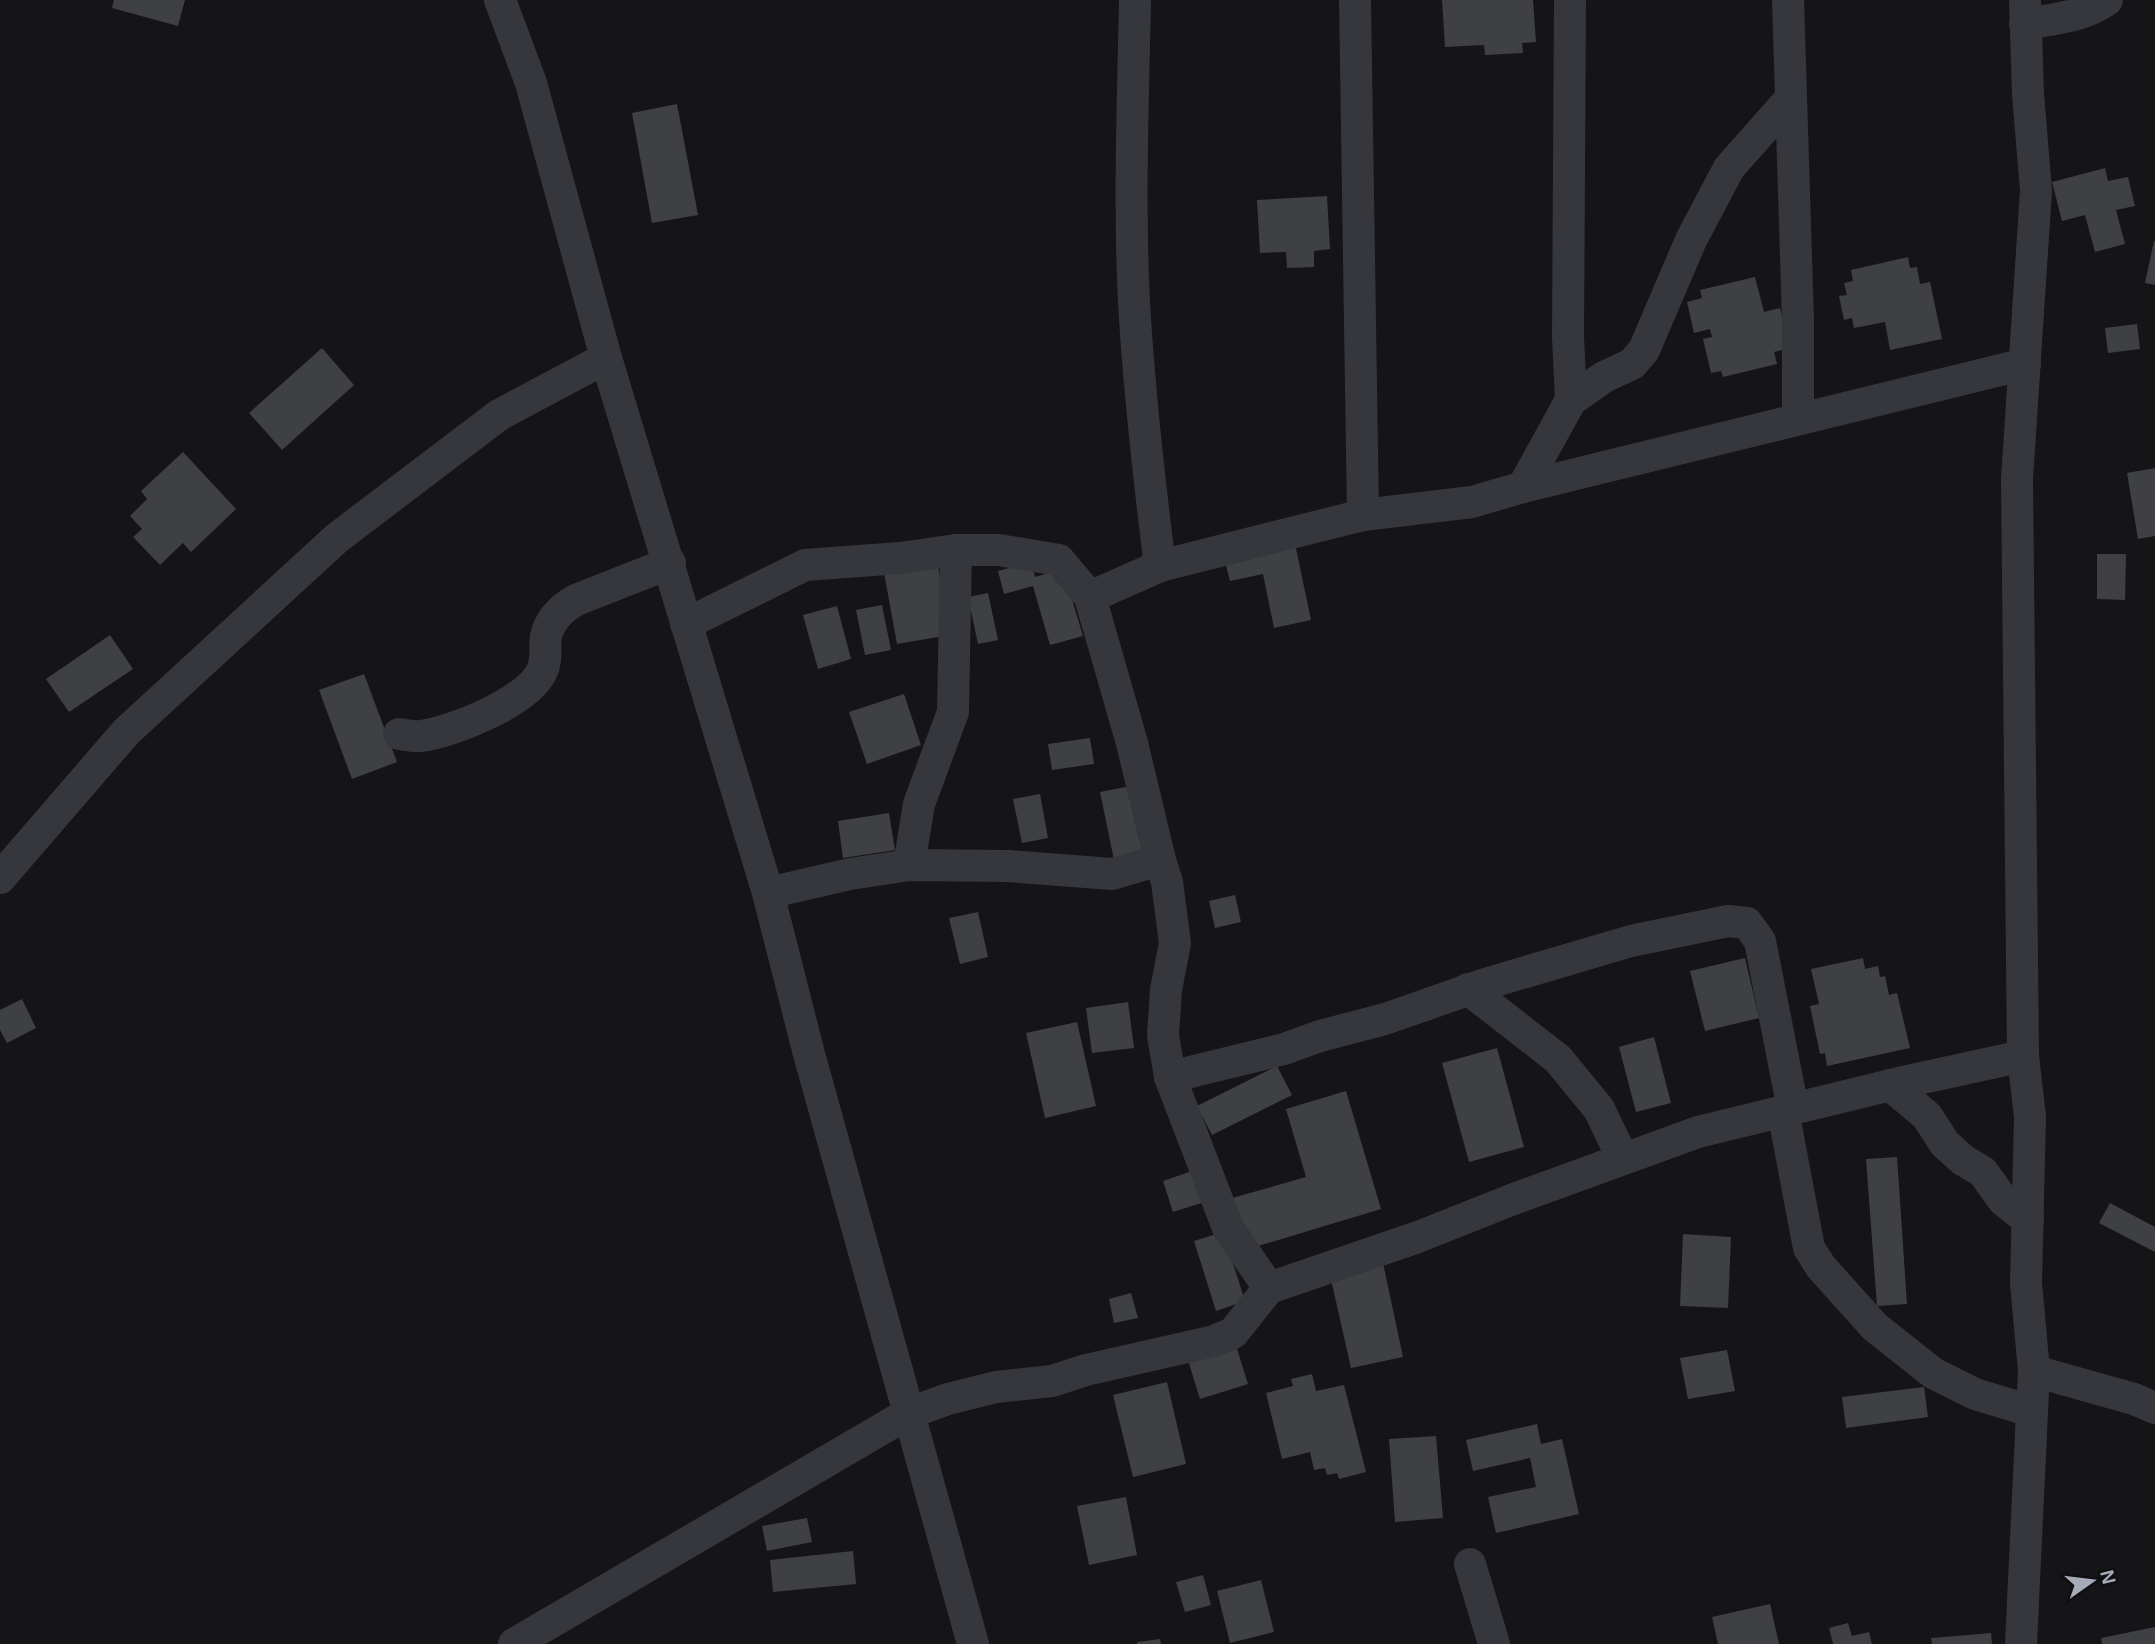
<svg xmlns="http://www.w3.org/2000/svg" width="2155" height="1644" font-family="Arial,sans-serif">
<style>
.building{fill:#3f4044}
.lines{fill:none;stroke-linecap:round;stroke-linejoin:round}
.minor{stroke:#36373c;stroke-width:32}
</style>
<rect width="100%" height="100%" fill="#151517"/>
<g class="building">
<polygon points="114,0 185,0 178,26 112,8"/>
<polygon points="1442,0 1533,0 1536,42 1522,43 1523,53 1485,55 1484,45 1445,47"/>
<polygon points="677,104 698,215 652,223 632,113"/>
<polygon points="2105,168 2108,181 2128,177 2135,206 2116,210 2125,244 2095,252 2085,215 2062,221 2052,182"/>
<polygon points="1327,196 1330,249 1314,251 1314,267 1287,268 1286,252 1260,253 1257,200"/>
<polygon points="2154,241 2155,241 2155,285 2145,283"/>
<polygon points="1908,257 1910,268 1917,267 1920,284 1930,282 1942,339 1890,350 1885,322 1854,328 1852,318 1844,320 1839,296 1847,295 1844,283 1853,281 1851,270"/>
<polygon points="1755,277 1764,312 1780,308 1790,348 1774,352 1777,364 1723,377 1721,371 1711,373 1703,339 1712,337 1710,329 1694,333 1687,302 1702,298 1700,290"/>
<polygon points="2137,324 2140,349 2108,353 2105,328"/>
<polygon points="322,348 354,385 282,450 249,413"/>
<polygon points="183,452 236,509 191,552 183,543 160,565 133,537 142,529 130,516 147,499 141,491"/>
<polygon points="2155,468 2155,536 2138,539 2127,473"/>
<polygon points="1294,539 1311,620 1274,628 1263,574 1230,581 1223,554"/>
<polygon points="2097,554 2126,554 2125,600 2097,599"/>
<polygon points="1031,562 1035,577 1063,569 1083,636 1050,645 1033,586 1004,594 998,571"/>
<polygon points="883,567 938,567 950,635 897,644"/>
<polygon points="988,593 998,640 978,644 968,597"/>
<polygon points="882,605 891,650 865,655 856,610"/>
<polygon points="837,606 851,659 818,669 803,615"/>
<polygon points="110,635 133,669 69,712 46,679"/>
<polygon points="364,674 397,762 352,779 319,690"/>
<polygon points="904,694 921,745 867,764 849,712"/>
<polygon points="1090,738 1094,764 1052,770 1048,744"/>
<polygon points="1136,785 1150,852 1114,860 1100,792"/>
<polygon points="1040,794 1048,838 1022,843 1013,799"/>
<polygon points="889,813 895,850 843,858 838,821"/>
<polygon points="1235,895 1241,922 1215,928 1209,901"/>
<polygon points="978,912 988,957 960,964 949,918"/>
<polygon points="1745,958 1759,1018 1705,1031 1690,971"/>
<polygon points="1863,958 1865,969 1878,966 1880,977 1885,976 1889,995 1897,993 1910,1048 1827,1066 1825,1053 1820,1054 1810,1006 1819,1004 1811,969"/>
<polygon points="22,999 36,1028 7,1043 0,1030 0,1010"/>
<polygon points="1128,1002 1134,1048 1092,1053 1086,1008"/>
<polygon points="1077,1022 1096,1106 1045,1118 1026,1033"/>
<polygon points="1654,1037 1671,1103 1636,1112 1619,1047"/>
<polygon points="1497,1048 1524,1147 1469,1162 1442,1063"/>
<polygon points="1277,1066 1292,1095 1212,1135 1197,1106"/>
<polygon points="1346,1091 1381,1209 1245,1250 1229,1199 1306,1177 1286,1109"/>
<polygon points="1897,1157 1907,1304 1877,1306 1866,1159"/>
<polygon points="1201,1168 1211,1200 1173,1212 1163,1181"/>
<polygon points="2110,1203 2155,1227 2155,1252 2099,1223"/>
<polygon points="1223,1232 1245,1301 1216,1311 1194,1241"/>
<polygon points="1683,1234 1731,1237 1728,1308 1680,1306"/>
<polygon points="1383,1263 1403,1357 1351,1368 1330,1275"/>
<polygon points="1131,1293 1138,1318 1114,1323 1109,1299"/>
<polygon points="1234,1339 1248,1384 1200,1399 1186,1354"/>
<polygon points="1727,1350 1735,1391 1688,1399 1680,1358"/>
<polygon points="1312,1374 1316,1391 1344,1385 1366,1472 1339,1479 1337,1473 1327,1475 1325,1468 1314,1470 1310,1452 1282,1459 1266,1393 1293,1386 1291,1379"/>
<polygon points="1167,1382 1186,1464 1133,1477 1113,1395"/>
<polygon points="1924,1387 1928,1417 1846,1428 1842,1397"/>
<polygon points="1537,1424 1541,1444 1562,1439 1579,1514 1496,1533 1488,1497 1536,1487 1530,1458 1473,1471 1466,1440"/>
<polygon points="1436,1436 1443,1518 1395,1522 1389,1439"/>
<polygon points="1126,1497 1137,1555 1089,1565 1077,1506"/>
<polygon points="807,1518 812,1542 767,1551 762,1526"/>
<polygon points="853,1551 856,1584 773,1592 770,1560"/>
<polygon points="1203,1575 1211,1605 1185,1612 1176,1582"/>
<polygon points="1261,1580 1274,1632 1230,1643 1217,1591"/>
<polygon points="1770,1604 1779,1644 1718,1644 1712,1617"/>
<polygon points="1848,1623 1852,1636 1869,1632 1872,1644 1833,1644 1829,1628"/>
<polygon points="2155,1627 2155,1644 2102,1644 2101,1638"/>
<polygon points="1991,1633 1992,1644 1932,1644 1931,1638"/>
<polygon points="1160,1639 1161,1644 1137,1644 1137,1642"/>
</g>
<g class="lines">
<g class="minor">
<polyline points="500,0 531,83 606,358 768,893 809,1054 973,1644"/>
<path d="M1135,0c-2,101 -6,202 -1,302 5,89 15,177 26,264"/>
<polyline points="1355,0 1363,515"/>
<polyline points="1570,0 1568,337 1571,400"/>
<polyline points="1788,0 1798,321 1798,419"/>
<path d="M2025,24c28,-5 59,-7 82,-24"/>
<polyline points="1523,487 1571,400 1604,377 1632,364 1644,350 1691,240 1729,168 1791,98"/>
<polyline points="1090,597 1160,566 1363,515 1472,502 1523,487 2025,364"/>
<polyline points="686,624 805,565 900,558 956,550 999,550 1059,560 1090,597 1132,743 1160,860"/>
<path d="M399,734c7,1 15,3 22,2 32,-4 105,-34 120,-63 7,-13 3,-24 5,-37 4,-17 16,-28 30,-36l94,-37"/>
<polyline points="909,865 919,804 953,712 956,550"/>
<polyline points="0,878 126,732 337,538 499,415 606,358"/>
<polyline points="768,893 850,874 909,865 1008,866 1112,874 1160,860 1167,882 1175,943 1166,990 1163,1035 1170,1077 1228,1228 1269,1288"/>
<polyline points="1468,989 1558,1059 1599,1109 1623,1159"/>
<polyline points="1170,1077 1284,1049 1320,1036 1385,1019 1485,984 1631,941 1728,921 1747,923 1760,941 1793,1109"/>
<polyline points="1890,1085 1927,1116 1945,1144 1963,1160 1983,1172 2003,1200 2028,1220"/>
<polyline points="1783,1111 1809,1248 1821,1267 1875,1327 1933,1373 1975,1394 2031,1411"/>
<polyline points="2034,1371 2134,1399 2155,1408"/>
<polyline points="1470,1564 1494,1644"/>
<polyline points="514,1644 909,1413 948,1399 996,1387 1052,1381 1086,1370 1214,1341 1233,1333 1269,1288 1418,1237 1511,1200 1698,1132 1899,1083 2023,1056"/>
<polyline points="2021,1644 2034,1371 2026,1283 2030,1117 2023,1056 2017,479 2036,191 2028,94 2025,0"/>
</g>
</g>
<g transform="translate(2092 1581) rotate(76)" stroke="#101012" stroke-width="5" paint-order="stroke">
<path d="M0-5L12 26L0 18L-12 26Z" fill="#a6abb8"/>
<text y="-10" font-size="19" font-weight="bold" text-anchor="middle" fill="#a6abb8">N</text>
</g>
</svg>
